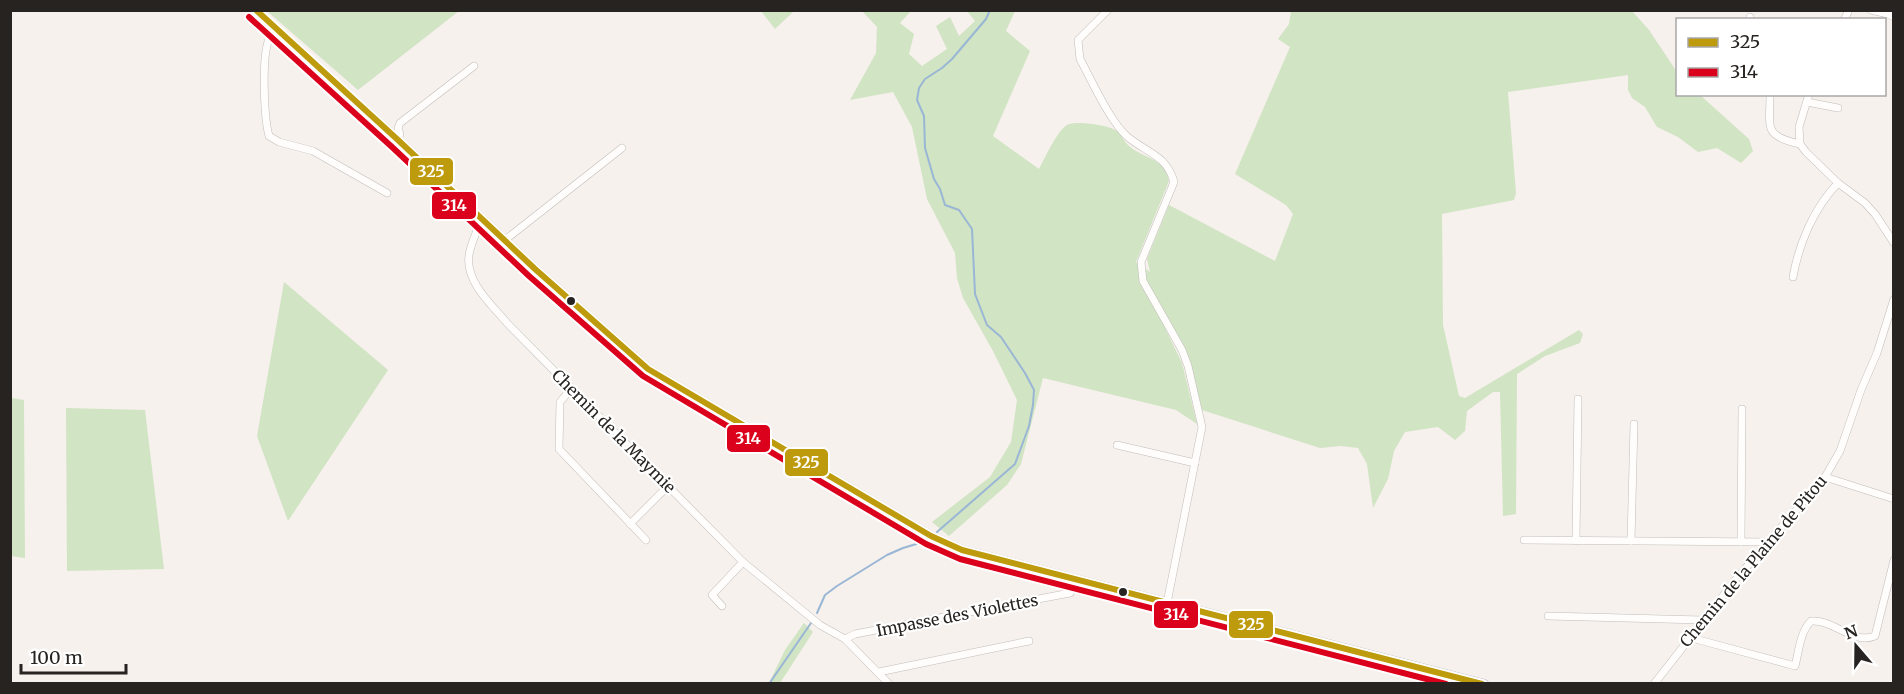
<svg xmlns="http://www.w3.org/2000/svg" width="1904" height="694" font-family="Merriweather,serif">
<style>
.green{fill:#d1e4c4}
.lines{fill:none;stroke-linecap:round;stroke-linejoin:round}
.stream{stroke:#9ab6d5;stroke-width:2}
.minor-casing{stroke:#c1bdb9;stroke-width:8}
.major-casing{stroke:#c2bbc1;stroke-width:10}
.minor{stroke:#fefdfc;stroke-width:7}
.major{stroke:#f5f2f6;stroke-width:9}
.bus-1-casing{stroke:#fff;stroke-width:10}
.bus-2-casing{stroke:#fff;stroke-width:10}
.bus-1{stroke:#be9b0d;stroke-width:6}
.bus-2{stroke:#db001b;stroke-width:6}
.bus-dot{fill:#272320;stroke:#fff;stroke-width:2}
.labels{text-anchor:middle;stroke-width:4.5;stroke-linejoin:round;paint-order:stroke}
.street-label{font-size:16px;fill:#272320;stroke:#fff}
.line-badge{stroke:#fff;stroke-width:2}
.badge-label{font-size:16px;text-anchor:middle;font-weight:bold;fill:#fff}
</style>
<rect width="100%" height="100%" fill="#f6f1ec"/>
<g class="green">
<polygon points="267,11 459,11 358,90"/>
<polygon points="761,11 794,11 775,29"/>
<path d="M862,11h49l-11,12 14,11 -5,20 13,12 25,-17 -11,-23 14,-9 9,19 16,-15 -8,-10h48l-9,20 24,20 -37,85 46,33c6,-11 18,-38 28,-44 9,-5 42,0 50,6 5,4 7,11 12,15 16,14 35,10 40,35l-33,81 14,10 -3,-13 22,-54 106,56 18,-47 -7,-9 -51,-31 55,-127 -12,-8 11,-15 2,-13h341l17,19 28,42 1,22 22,1 49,44 4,12 -12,12 -24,-15 -19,4 -20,-15 -21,-10 -12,-20 -13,-9 -4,-8v-15l-120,17 8,101 -2,7 -72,14 1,111 16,71 6,2 114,-68 4,4 -3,9 -35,13 -28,18 -1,140 -13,2 -3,-124h-7l-26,19 -2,20 -10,9 -17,-13 -33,5 -11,19 -6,28 -15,29 -6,-44 -9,-16 -17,-2 -21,2 -118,-38c-7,-31 -17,-58 -31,-86l-5,6 16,33 15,61 -21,-14 -133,-32 -22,86 -14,21 -58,51 -17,-14 58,-45 21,-35 6,-42 -24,-49 -30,-53 -6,-20 -2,-25 -28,-54 -15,-72 -19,-35 -43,8 26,-47 1,-26z"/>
<polygon points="284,282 388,370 288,521 257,436"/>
<polygon points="11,398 24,400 25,558 11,556"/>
<polygon points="66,408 145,410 164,569 67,571"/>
<polygon points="804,623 813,632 780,683 769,683 785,650"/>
</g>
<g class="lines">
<g class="stream">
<polyline points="937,532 1015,464 1029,426 1033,405 1034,390 1025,373 1001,337 987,325 975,294 972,229 959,210 945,205 940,189 934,179 925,148 924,116 917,100 919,88 925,79 942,68 952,59 986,19 990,10"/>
<polyline points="817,613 825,595 837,586 887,555 903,548 923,542"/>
<polyline points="769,684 811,623"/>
</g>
<defs>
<g id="minor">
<path d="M1108,10l-30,30 2,19c12,22 31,65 49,79 19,15 38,18 45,44l-33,80 2,19 39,69 6,16 14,61 -35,176"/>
<polyline points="1871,10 1888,14 1894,17"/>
<polyline points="1749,20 1750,17"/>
<polyline points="1844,20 1849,10"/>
<path d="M277,30c-2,2 -5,4 -7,7 -9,16 -6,80 -1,99l10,6 34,9 74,42"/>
<path d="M1770,94c0,34 -7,42 30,50"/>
<polyline points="1809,94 1799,127 1800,144 1806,152 1838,183 1865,203 1875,214 1894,243"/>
<polyline points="1807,102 1838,108"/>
<polyline points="398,140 400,134 398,128 400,123 474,66"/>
<path d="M482,219c-5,11 -11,24 -13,36 -4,27 23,50 39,69l235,238 77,63 25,14 44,45"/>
<polyline points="505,240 622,148"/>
<path d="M1793,277c6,-34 21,-69 45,-94"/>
<polyline points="571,389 560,402 559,449 646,540"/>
<polyline points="1117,445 1195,463"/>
<polyline points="1825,477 1894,499"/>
<polyline points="630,524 668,486"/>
<polyline points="1524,540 1768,542"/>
<polyline points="1576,541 1578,399"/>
<polyline points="1631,541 1634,424"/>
<polyline points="1741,542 1742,409"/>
<polyline points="722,606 712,595 743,562"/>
<polyline points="1548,616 1702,620"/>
<path d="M1688,637l107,29c4,-15 5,-34 16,-45 22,-2 42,24 64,15l19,-76"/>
<polyline points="845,639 855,634 1070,593"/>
<polyline points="879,672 1029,641"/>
<polyline points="1654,684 1737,578 1825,477 1840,451 1861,390 1877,353 1894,299"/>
</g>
<polyline id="major" points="255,10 398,140 535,269 648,369 931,536 962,550 1484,684"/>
</defs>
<use href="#minor" class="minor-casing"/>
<use href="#major" class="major-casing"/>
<use href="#minor" class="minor"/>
<use href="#major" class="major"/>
<defs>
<polyline id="bus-1" points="256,10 398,140 535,269 648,369 931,536 962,550 1482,684"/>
<polyline id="bus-2" points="249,17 392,147 529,276 643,376 926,544 960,559 1446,684"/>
</defs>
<use href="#bus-1" class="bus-1-casing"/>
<use href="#bus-2" class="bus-2-casing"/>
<use href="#bus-1" class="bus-1"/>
<use href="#bus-2" class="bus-2"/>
</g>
<g class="bus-dot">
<circle cx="571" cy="301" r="5"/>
<circle cx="1123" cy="592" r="5"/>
</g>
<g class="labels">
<g class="street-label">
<text transform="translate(614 431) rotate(45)" y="6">Chemin de la Maymie</text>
<text transform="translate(1753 561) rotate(-50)" y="6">Chemin de la Plaine de Pitou</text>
<text transform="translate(957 615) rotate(-11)" y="6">Impasse des Violettes</text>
</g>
</g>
<g class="line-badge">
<rect x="409" y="157" width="45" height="29" rx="6" fill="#be9b0d"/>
<rect x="431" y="191" width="46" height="29" rx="6" fill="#db001b"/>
<rect x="726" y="424" width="45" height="29" rx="6" fill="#db001b"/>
<rect x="784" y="448" width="45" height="29" rx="6" fill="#be9b0d"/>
<rect x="1153" y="600" width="46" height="29" rx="6" fill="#db001b"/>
<rect x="1228" y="610" width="46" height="29" rx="6" fill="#be9b0d"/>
</g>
<g class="badge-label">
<text x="431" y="177">325</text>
<text x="454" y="211">314</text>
<text x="748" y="444">314</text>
<text x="806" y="468">325</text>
<text x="1176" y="620">314</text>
<text x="1251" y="630">325</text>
</g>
<rect width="1904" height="694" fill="none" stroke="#272320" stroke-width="24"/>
<rect x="1676" y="18" width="210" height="78" fill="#ffffff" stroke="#a9a7a6" stroke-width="1.5"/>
<rect x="1688" y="38" width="30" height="9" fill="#be9b0d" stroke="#a9a7a6" stroke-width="1.5"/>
<text x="1730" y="48" font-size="18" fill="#272320">325</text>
<rect x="1688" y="68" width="30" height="9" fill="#db001b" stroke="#a9a7a6" stroke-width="1.5"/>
<text x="1730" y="78" font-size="18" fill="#272320">314</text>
<g transform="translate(1856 646) rotate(340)" stroke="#ffffff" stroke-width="4.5" paint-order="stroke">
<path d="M0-4.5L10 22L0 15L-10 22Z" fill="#272320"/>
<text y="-9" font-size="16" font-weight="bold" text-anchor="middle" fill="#272320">N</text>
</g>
<path d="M21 664v9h105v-9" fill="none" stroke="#272320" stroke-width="3"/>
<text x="30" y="664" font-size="18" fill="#272320" stroke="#ffffff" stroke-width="4.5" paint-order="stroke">100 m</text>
</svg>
